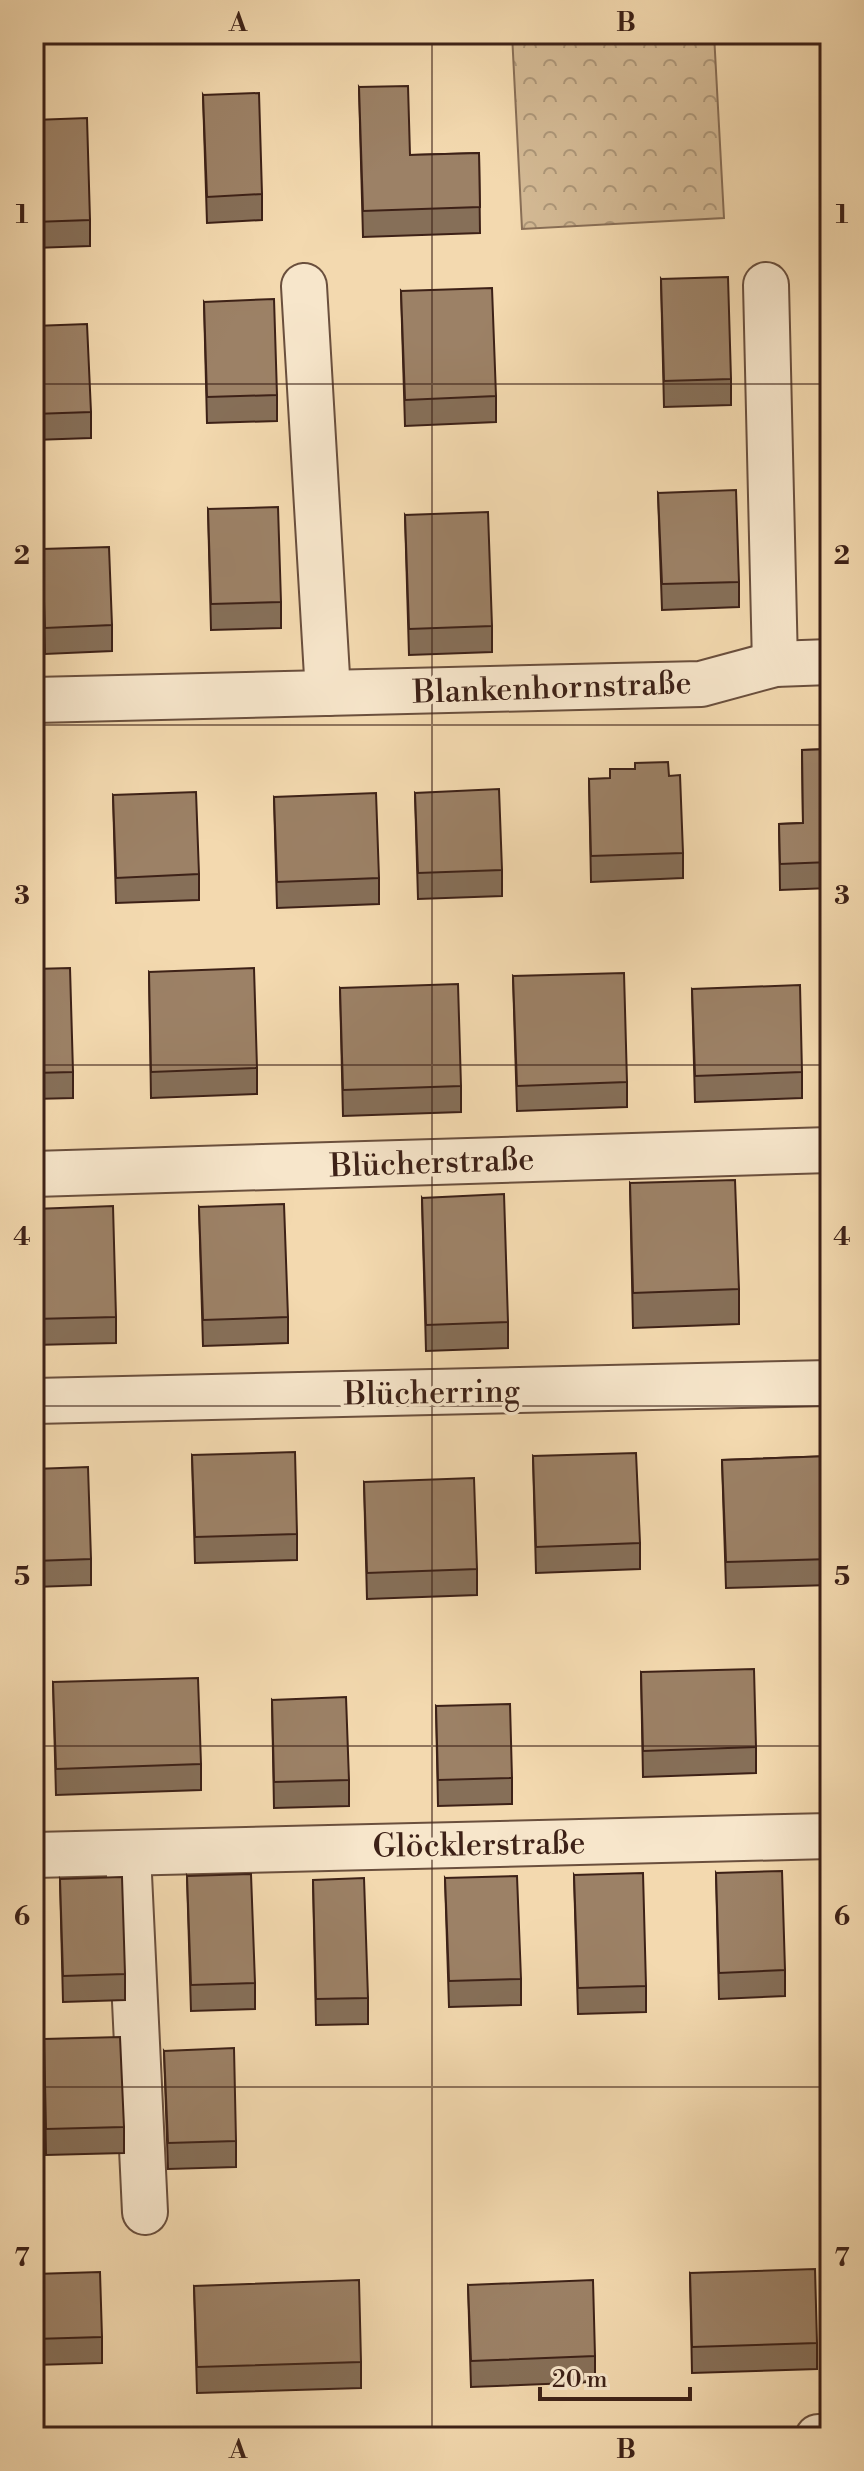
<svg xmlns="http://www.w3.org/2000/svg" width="864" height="2471" font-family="'Libre Bodoni',serif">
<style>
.park{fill:url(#park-crowns);stroke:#886e56;stroke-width:2}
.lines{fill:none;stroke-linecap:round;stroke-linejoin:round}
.minor-casing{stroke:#6a4f3d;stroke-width:48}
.minor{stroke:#f7e6cb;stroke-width:44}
.wall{fill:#866f58;stroke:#3d2117;stroke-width:2}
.building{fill:#9c8166;stroke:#3d2117;stroke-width:2}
.grid{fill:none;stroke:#3d2117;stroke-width:2;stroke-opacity:0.55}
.labels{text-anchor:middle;stroke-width:7;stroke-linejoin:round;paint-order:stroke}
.street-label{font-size:32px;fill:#3d2117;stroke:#f7e6cb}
.neatline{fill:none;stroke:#3d2117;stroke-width:3}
.grid-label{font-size:26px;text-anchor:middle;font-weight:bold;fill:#3d2117}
</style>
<defs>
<pattern id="park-crowns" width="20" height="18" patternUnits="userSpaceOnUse" patternTransform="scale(2)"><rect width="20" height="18" fill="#d4ba95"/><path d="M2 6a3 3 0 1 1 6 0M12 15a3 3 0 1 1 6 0" fill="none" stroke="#ad9779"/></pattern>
</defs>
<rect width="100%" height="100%" fill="#f3d9af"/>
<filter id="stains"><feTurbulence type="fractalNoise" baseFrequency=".0025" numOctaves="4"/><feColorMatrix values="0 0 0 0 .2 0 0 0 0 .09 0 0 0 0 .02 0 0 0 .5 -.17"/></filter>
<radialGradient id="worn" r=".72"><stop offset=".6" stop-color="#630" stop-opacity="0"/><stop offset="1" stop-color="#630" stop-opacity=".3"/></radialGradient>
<polygon class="park" points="512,34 714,34 724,218 522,229"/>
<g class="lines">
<defs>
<g id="minor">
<polyline points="766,285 775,664"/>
<polyline points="304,286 328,693"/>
<polyline points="34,700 701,684 775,664 830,662"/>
<polyline points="34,1174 830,1150"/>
<polyline points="34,1401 830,1383"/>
<polyline points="128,1854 145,2212"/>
<polyline points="34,1855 830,1836"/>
<polyline points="818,2437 830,2437"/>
</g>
</defs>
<use href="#minor" class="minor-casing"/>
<use href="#minor" class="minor"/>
</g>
<g class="wall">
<polygon points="359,87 410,155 479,153 480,233 363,237"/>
<polygon points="203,95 262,194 262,220 207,223"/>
<polygon points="34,120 90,220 90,246 34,248"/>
<polygon points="661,279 731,379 731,405 664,407"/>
<polygon points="401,291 496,396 496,422 405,426"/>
<polygon points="204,302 277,395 277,421 207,423"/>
<polygon points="34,326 91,412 91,438 34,440"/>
<polygon points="658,493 739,582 739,607 662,610"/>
<polygon points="208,509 281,602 281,628 211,630"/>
<polygon points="405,515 492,626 492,652 409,655"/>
<polygon points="42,549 112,625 112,651 45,654"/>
<polygon points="830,749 830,888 780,890 779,824 803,823 802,750"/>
<polygon points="589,779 683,853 683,878 591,882"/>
<polygon points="415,793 502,870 502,896 418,899"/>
<polygon points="113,795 199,874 199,900 116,903"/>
<polygon points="274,797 379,878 379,904 277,908"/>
<polygon points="34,969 73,1072 73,1098 34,1099"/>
<polygon points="149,972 257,1068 257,1094 151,1098"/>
<polygon points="513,976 627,1082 627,1107 517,1111"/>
<polygon points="340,988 461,1086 461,1112 343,1116"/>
<polygon points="692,989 802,1072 802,1098 695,1102"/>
<polygon points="630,1183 739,1289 739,1324 633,1328"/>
<polygon points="422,1198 508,1322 508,1348 426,1351"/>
<polygon points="199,1207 288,1317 288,1343 203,1346"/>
<polygon points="34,1209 116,1317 116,1343 34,1345"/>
<polygon points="192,1455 297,1534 297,1560 195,1563"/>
<polygon points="533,1456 640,1543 640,1569 536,1573"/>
<polygon points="830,1456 830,1585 726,1588 722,1460"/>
<polygon points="34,1469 91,1559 91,1585 34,1587"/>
<polygon points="364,1482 477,1569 477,1595 367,1599"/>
<polygon points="641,1672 756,1747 756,1773 643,1777"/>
<polygon points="53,1682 201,1764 201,1790 56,1795"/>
<polygon points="272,1700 349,1780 349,1806 274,1808"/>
<polygon points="436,1706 512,1778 512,1804 438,1806"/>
<polygon points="716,1873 785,1970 785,1996 719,1999"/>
<polygon points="574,1875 646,1986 646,2012 578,2014"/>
<polygon points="187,1876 255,1983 255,2009 191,2011"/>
<polygon points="445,1878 521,1979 521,2005 449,2007"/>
<polygon points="60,1879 125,1974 125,2000 63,2002"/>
<polygon points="313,1880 368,1998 368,2024 316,2025"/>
<polygon points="44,2039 124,2127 124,2153 46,2155"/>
<polygon points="164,2051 236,2141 236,2167 168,2169"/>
<polygon points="690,2273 817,2343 817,2369 692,2373"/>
<polygon points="34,2274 102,2337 102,2363 34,2365"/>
<polygon points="468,2285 595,2356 595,2382 471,2387"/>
<polygon points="194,2286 361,2362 361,2388 197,2393"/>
</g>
<g class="building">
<polygon points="408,86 410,155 479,153 480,207 363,211 359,87"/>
<polygon points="259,93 262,194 207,197 203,95"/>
<polygon points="87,118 90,220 34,222 34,120"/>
<polygon points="728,277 731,379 664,381 661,279"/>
<polygon points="492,288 496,396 405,400 401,291"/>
<polygon points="274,299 277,395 207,397 204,302"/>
<polygon points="87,324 91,412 34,414 34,326"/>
<polygon points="736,490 739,582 662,584 658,493"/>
<polygon points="278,507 281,602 211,604 208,509"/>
<polygon points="488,512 492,626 409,629 405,515"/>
<polygon points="109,547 112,625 45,628 42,549"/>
<polygon points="830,749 830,862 780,864 779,824 803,823 802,750"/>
<polygon points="668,762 669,776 680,775 683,853 591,856 589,779 610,778 610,769 635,769 635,763"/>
<polygon points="499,789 502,870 418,873 415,793"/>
<polygon points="196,792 199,874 116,878 113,795"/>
<polygon points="376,793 379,878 277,882 274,797"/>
<polygon points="70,968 73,1072 34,1073 34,969"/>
<polygon points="254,968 257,1068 151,1072 149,972"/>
<polygon points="624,973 627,1082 517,1086 513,976"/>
<polygon points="458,984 461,1086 343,1090 340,988"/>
<polygon points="800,985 802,1072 695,1076 692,989"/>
<polygon points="735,1180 739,1289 633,1293 630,1183"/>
<polygon points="504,1194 508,1322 426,1325 422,1198"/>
<polygon points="284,1204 288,1317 203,1320 199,1207"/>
<polygon points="113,1206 116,1317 34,1319 34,1209"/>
<polygon points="295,1452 297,1534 195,1537 192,1455"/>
<polygon points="636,1453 640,1543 536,1547 533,1456"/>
<polygon points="830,1456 830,1559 726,1562 722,1460"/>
<polygon points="88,1467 91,1559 34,1561 34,1469"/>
<polygon points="474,1478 477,1569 367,1573 364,1482"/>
<polygon points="754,1669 756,1747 643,1751 641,1672"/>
<polygon points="198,1678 201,1764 56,1769 53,1682"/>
<polygon points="346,1697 349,1780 274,1782 272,1700"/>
<polygon points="510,1704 512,1778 438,1780 436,1706"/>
<polygon points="782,1871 785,1970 719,1973 716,1873"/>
<polygon points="643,1873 646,1986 578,1988 574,1875"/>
<polygon points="251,1874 255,1983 191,1985 187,1876"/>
<polygon points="517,1876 521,1979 449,1981 445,1878"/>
<polygon points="122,1877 125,1974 63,1976 60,1879"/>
<polygon points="364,1878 368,1998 316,1999 313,1880"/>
<polygon points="120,2037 124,2127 46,2129 44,2039"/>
<polygon points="234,2048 236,2141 168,2143 164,2051"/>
<polygon points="815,2269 817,2343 692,2347 690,2273"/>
<polygon points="100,2272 102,2337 34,2339 34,2274"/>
<polygon points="359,2280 361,2362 197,2367 194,2286"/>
<polygon points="593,2280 595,2356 471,2361 468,2285"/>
</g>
<path class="grid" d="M432,34v2403M34,384h796M34,725h796M34,1065h796M34,1406h796M34,1746h796M34,2087h796"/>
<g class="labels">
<g class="street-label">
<text transform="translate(552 687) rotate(-2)" y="11">Blankenhornstraße</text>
<text transform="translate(432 1162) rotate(-2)" y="11">Blücherstraße</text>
<text transform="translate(432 1392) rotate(-1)" y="11">Blücherring</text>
<text transform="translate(479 1844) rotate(-1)" y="11">Glöcklerstraße</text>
</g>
</g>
<rect width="864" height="2471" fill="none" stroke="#f3d9af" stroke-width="88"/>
<path d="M540 2387v12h150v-12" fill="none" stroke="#3d2117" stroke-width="4"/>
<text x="552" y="2387" font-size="24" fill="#3d2117" stroke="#f7e6cb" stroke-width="6" paint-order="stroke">20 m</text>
<rect x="44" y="44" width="776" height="2383" class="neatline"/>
<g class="grid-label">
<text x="238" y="31">A</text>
<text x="626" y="31">B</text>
<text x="22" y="223">1</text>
<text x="842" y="223">1</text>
<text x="22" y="564">2</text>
<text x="842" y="564">2</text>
<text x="22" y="904">3</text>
<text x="842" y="904">3</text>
<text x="22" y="1245">4</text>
<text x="842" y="1245">4</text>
<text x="22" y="1585">5</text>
<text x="842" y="1585">5</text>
<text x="22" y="1925">6</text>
<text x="842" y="1925">6</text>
<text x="22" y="2266">7</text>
<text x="842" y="2266">7</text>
<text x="238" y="2458">A</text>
<text x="626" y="2458">B</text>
</g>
<rect width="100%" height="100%" filter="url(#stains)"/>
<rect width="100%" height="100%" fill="url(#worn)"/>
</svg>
